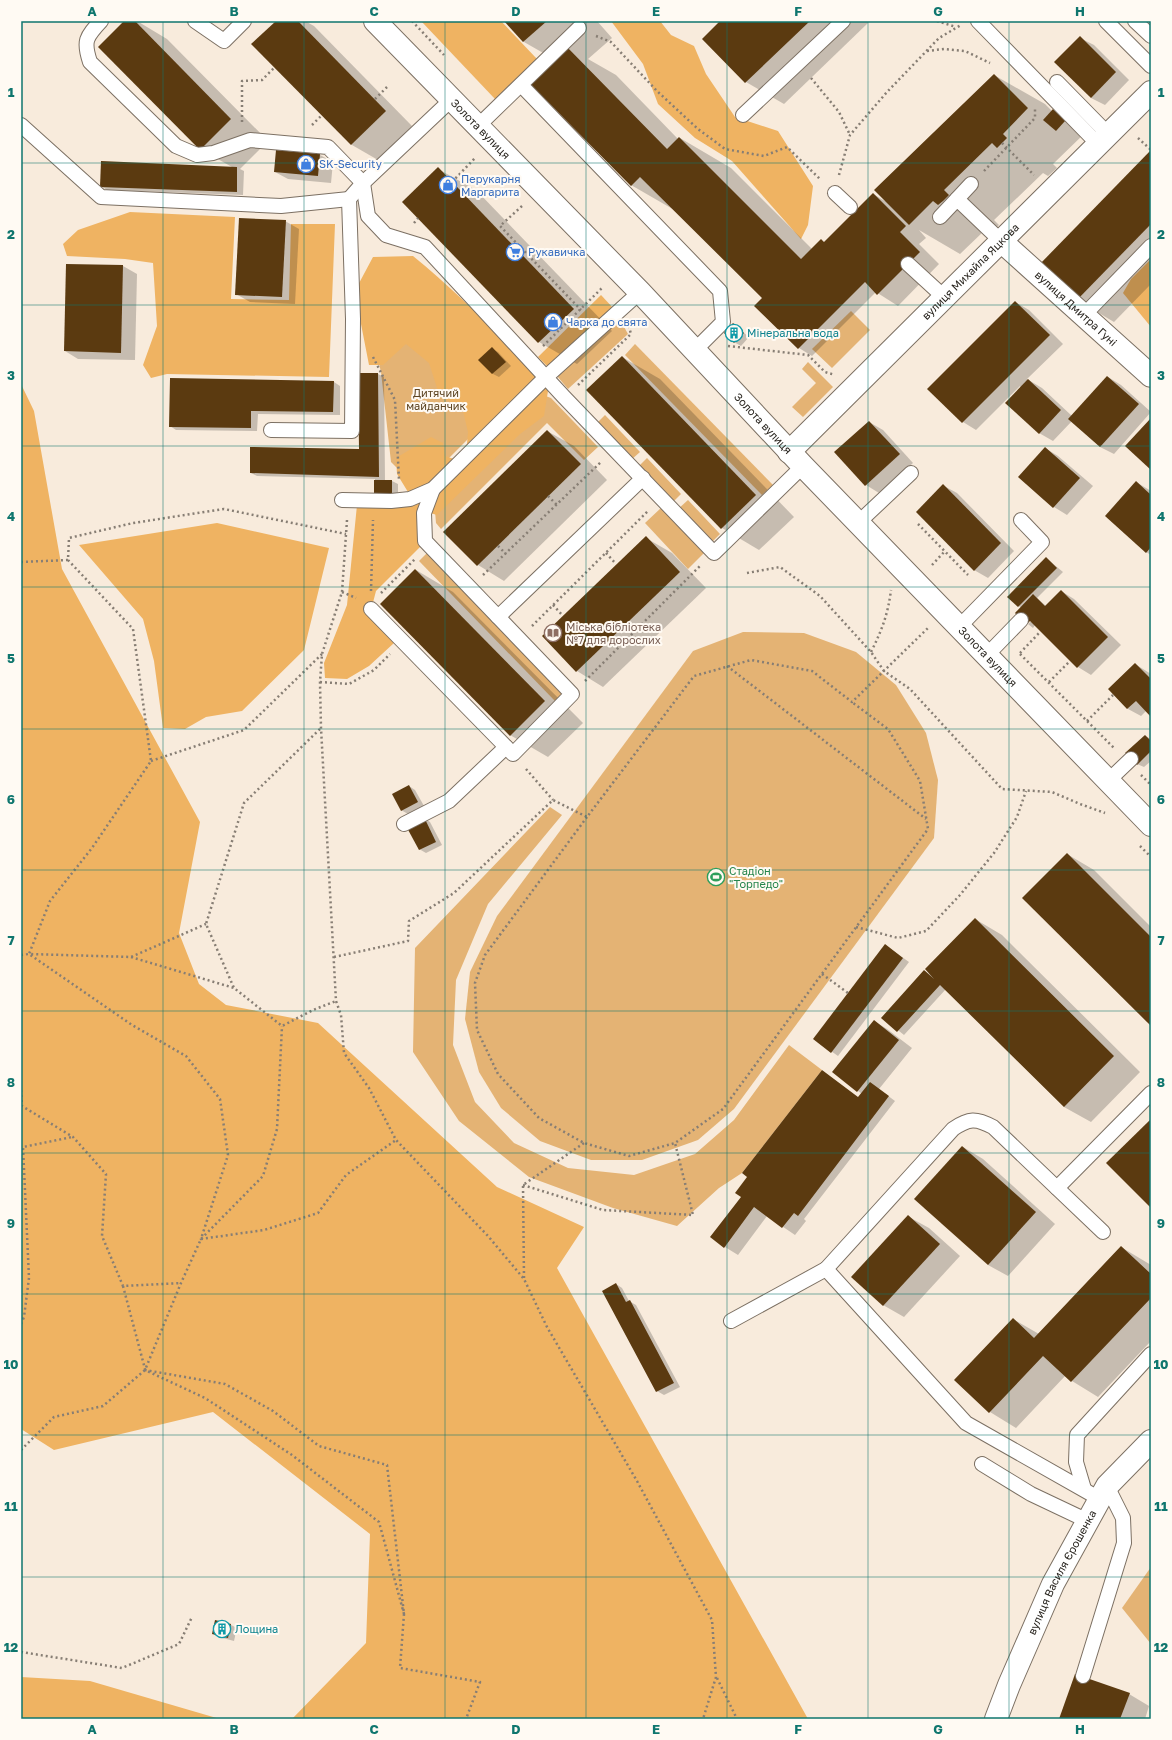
<svg xmlns="http://www.w3.org/2000/svg" width="1172" height="1740" font-family="'Golos Text',sans-serif">
<style>
.green{fill:#e4b374}
.forest{fill:#efb362}
.shadow{fill:#0003}
.building{fill:#5b3a10}
.lines{fill:none;stroke-linecap:round;stroke-linejoin:round}
.service-casing{stroke:#7c7063;stroke-width:16}
.minor-casing{stroke:#7c7063;stroke-width:24}
.tertiary-casing{stroke:#7c7063;stroke-width:24}
.secondary-casing{stroke:#7c7063;stroke-width:24}
.path{stroke:#877e74;stroke-width:2.5;stroke-dasharray:2 3;stroke-linecap:butt}
.service{stroke:#fff;stroke-width:14}
.minor{stroke:#fff;stroke-width:22}
.tertiary{stroke:#fff;stroke-width:22}
.secondary{stroke:#fff;stroke-width:22}
.grid{fill:none;stroke:#0f766e;stroke-width:1;stroke-opacity:0.55}
.labels{text-anchor:middle;stroke-width:4;stroke-linejoin:round;paint-order:stroke}
.street-label{font-size:11px;fill:#29251f;stroke:#fffaf3}
.shop-label{font-size:11px;fill:#366cbe;stroke:#fffaf3;text-anchor:start}
.culture-label{font-size:11px;fill:#0d838f;stroke:#fffaf3;text-anchor:start}
.park-label{font-size:11px;fill:#5c4321;stroke:#fffaf3}
.education-label{font-size:11px;fill:#785e54;stroke:#fffaf3;text-anchor:start}
.leisure-label{font-size:11px;fill:#27864d;stroke:#fffaf3;text-anchor:start}
.neatline{fill:none;stroke:#0f766e;stroke-width:1.5}
.grid-label{font-size:13px;text-anchor:middle;font-weight:bold;fill:#0f766e}
</style>
<rect width="100%" height="100%" fill="#f8ebdc"/>
<g class="green">
<polygon points="402,290 507,400 418,489 391,462 381,372 371,331"/>
<polygon points="851,311 870,330 832,368 812,349"/>
<polygon points="619,318 628,334 568,389 557,376"/>
<polygon points="635,344 773,485 762,495 625,355"/>
<polygon points="808,362 833,387 803,417 792,407 816,383 802,369"/>
<polygon points="543,395 551,398 598,447 584,460 547,423 441,529 436,523 435,511"/>
<polygon points="605,415 640,452 631,460 596,424"/>
<polygon points="647,458 681,494 672,503 637,468"/>
<polygon points="688,500 720,534 710,544 677,510"/>
<polygon points="662,507 705,552 688,569 645,523"/>
<polygon points="430,550 565,691 555,701 419,561"/>
<polygon points="743,632 804,633 856,652 896,685 926,733 938,780 934,838 734,1109 698,1140 642,1160 591,1160 540,1141 501,1108 479,1072 465,1019 470,972 497,916 693,651"/>
<polygon points="550,807 562,815 488,904 456,980 453,1045 475,1102 514,1143 568,1168 634,1175 695,1154 734,1120 789,1045 822,1070 742,1173 719,1188 677,1226 613,1208 529,1177 459,1121 413,1052 415,948"/>
<polygon points="1151,1567 1151,1644 1122,1608"/>
</g>
<g class="forest">
<polygon points="421,21 501,21 537,59 495,99"/>
<polygon points="611,21 660,21 671,35 694,46 706,74 735,117 778,131 813,186 808,225 801,239 732,161 695,138 658,104 643,64"/>
<polygon points="130,212 235,217 231,299 289,300 291,224 335,224 329,377 167,374 151,378 143,365 157,326 153,263 125,259 67,256 63,244 78,230"/>
<path d="M413,256c49,40 95,87 135,135l-4,25 -24,18 -83,81 -10,-3 -1,-17 -18,-3 -11,-18 -1,-16 35,-21 12,6 2,13 9,3 13,-15 1,-12 -5,-21 -24,-17 -10,-31 -23,-19 -23,21h-14l-8,-41 -4,-37 16,-30z"/>
<polygon points="1151,259 1151,327 1123,293 1131,279"/>
<polygon points="601,295 614,309 551,370 538,357"/>
<polygon points="21,384 34,411 62,569 200,822 179,933 199,984 226,1005 318,1023 497,1187 584,1227 557,1268 808,1719 292,1719 366,1643 370,1534 213,1412 54,1450 21,1429"/>
<polygon points="426,497 421,546 376,591 370,614 394,643 369,666 347,679 325,678 324,663 347,605 357,505"/>
<polygon points="217,523 329,548 304,650 242,711 206,717 185,729 163,728 154,661 143,619 79,545"/>
<polygon points="21,1677 90,1681 220,1719 21,1719"/>
</g>
<g class="shadow">
<polygon points="125,21 137,21 167,39 268,141 240,169 244,171 243,195 107,190 101,186 232,167 200,149"/>
<polygon points="277,21 305,21 314,26 412,126 378,160 352,145 253,44"/>
<polygon points="505,21 597,21 612,38 588,59 616,75 678,139 680,138 731,168 812,249 825,242 873,194 885,201 994,75 1045,104 1052,111 1073,122 1085,133 1053,164 1057,168 1048,176 1043,173 994,220 999,225 990,234 984,231 960,254 919,230 926,238 919,244 939,264 898,306 876,292 812,356 799,348 756,306 766,301 676,211 631,185 552,58 524,42"/>
<polygon points="721,21 867,21 868,23 784,104 746,82 703,39"/>
<polygon points="1080,38 1094,45 1129,80 1105,105 1091,98"/>
<polygon points="1151,152 1151,284 1114,322 1077,300"/>
<polygon points="320,155 333,162 331,183 288,179 275,172"/>
<polygon points="438,169 476,190 612,331 577,364 539,342 403,202"/>
<polygon points="285,221 299,229 295,304 250,302 236,294"/>
<polygon points="67,265 123,266 137,274 135,360 78,359 65,351"/>
<polygon points="1015,302 1029,310 1063,344 1027,379 1042,388 1072,416 1108,377 1121,385 1151,412 1114,454 1100,447 1072,421 1053,441 1039,433 1020,386 976,430 963,422"/>
<polygon points="733,324 749,337 741,346 734,342"/>
<polygon points="492,349 498,352 511,366 499,377 493,374 480,360"/>
<polygon points="622,357 660,379 794,517 759,550 722,528"/>
<polygon points="378,374 384,377 385,481 392,481 398,484 398,496 381,496 375,492 375,479 257,476 251,473 360,451"/>
<polygon points="334,382 340,386 340,415 258,414 257,431 176,430 170,426"/>
<polygon points="869,422 883,430 913,463 879,493 866,485"/>
<polygon points="547,431 574,446 607,480 504,581 478,565"/>
<polygon points="1045,448 1058,456 1093,486 1067,515 1054,507 1019,477"/>
<polygon points="1136,482 1151,491 1151,555 1146,552"/>
<polygon points="944,486 957,493 1014,551 988,578 974,570"/>
<polygon points="646,538 672,553 706,588 603,687 577,671"/>
<polygon points="1046,558 1063,572 1037,598 1046,606 1061,591 1074,599 1121,645 1091,675 1078,667 1035,625 1033,628 1028,624 1039,614 1021,608 1009,596"/>
<polygon points="416,570 453,592 583,723 548,757 510,735"/>
<polygon points="1135,664 1151,674 1151,716 1146,711 1141,716 1128,709 1109,689"/>
<polygon points="1145,736 1151,739 1151,761 1144,767 1137,764"/>
<polygon points="409,786 415,790 424,806 408,814 401,810"/>
<polygon points="424,818 430,822 442,845 426,853 419,849"/>
<polygon points="1067,854 1094,870 1151,927 1151,1024"/>
<polygon points="975,919 1002,935 1140,1072 1091,1122 1064,1107 946,989 904,1035 883,1018 925,971 932,976"/>
<polygon points="885,945 909,962 838,1056 814,1039"/>
<polygon points="874,1021 887,1029 912,1048 879,1089 895,1101 804,1219 806,1221 795,1235 767,1216 738,1255 725,1247 712,1237 742,1197 823,1071 858,1098 862,1094 833,1072"/>
<polygon points="963,1147 983,1159 1055,1224 1008,1276 988,1265"/>
<polygon points="909,1217 929,1228 960,1256 904,1317 883,1305"/>
<polygon points="1121,1247 1151,1265 1151,1341 1098,1397 1072,1381 1066,1375 1016,1428 990,1412 1013,1319 1039,1334"/>
<polygon points="616,1284 622,1288 629,1301 636,1305 680,1387 664,1395 657,1391"/>
<polygon points="231,1625 237,1628 234,1641 219,1637 213,1633"/>
<polygon points="1129,1694 1149,1706 1145,1719 1060,1719"/>
</g>
<g class="building">
<polygon points="124,21 135,21 231,119 200,150 98,47"/>
<polygon points="276,21 298,21 386,111 351,145 251,44"/>
<polygon points="504,21 547,21 523,42"/>
<polygon points="720,21 724,22 810,21 745,83 702,39"/>
<polygon points="1080,36 1116,72 1091,98 1054,62"/>
<polygon points="565,45 667,149 679,137 801,259 821,239 824,242 873,193 906,226 900,232 920,252 877,295 865,282 798,349 754,306 762,298 640,177 631,186 527,81"/>
<polygon points="994,74 1028,108 1003,134 1007,138 997,148 992,143 944,190 949,195 943,201 938,205 933,201 909,225 874,190"/>
<polygon points="1053,109 1065,121 1056,131 1043,120"/>
<polygon points="276,150 320,154 318,176 274,172"/>
<polygon points="1151,150 1151,224 1076,301 1039,265"/>
<polygon points="101,161 237,167 237,192 100,187"/>
<polygon points="438,167 574,309 538,343 402,202"/>
<polygon points="239,218 286,220 282,297 235,295"/>
<polygon points="66,264 123,265 121,353 64,351"/>
<polygon points="1015,301 1050,335 962,423 927,389"/>
<polygon points="733,323 744,333 734,343 724,333"/>
<polygon points="492,347 506,362 492,374 478,360"/>
<polygon points="622,356 756,495 721,529 586,390"/>
<polygon points="358,373 378,373 379,477 250,473 250,447 359,449"/>
<polygon points="1107,376 1139,404 1100,447 1068,419"/>
<polygon points="170,378 334,381 333,412 251,411 251,428 169,427"/>
<polygon points="1028,379 1061,410 1039,434 1005,403"/>
<polygon points="1151,418 1151,470 1125,446"/>
<polygon points="869,421 900,454 865,486 834,452"/>
<polygon points="547,430 581,464 477,566 443,532"/>
<polygon points="1045,447 1080,478 1053,508 1018,477"/>
<rect x="374" y="480" width="18" height="13"/>
<polygon points="1136,481 1151,495 1151,547 1146,553 1105,516"/>
<polygon points="943,484 1001,543 974,571 916,512"/>
<polygon points="646,536 680,572 576,672 542,636"/>
<polygon points="1046,557 1057,568 1018,607 1007,597"/>
<polygon points="415,569 545,701 510,736 380,604"/>
<polygon points="1061,590 1108,637 1077,668 1030,621 1026,625 1015,613 1033,594 1045,606"/>
<polygon points="1135,663 1151,679 1151,717 1136,701 1127,709 1108,689"/>
<polygon points="1145,735 1151,741 1151,751 1137,765 1125,753"/>
<polygon points="409,785 418,802 401,811 392,794"/>
<polygon points="424,817 436,842 419,850 406,826"/>
<polygon points="1067,853 1151,937 1151,1026 1022,898"/>
<polygon points="975,918 1114,1056 1064,1107 940,985 897,1032 881,1018 924,970 934,979 925,969"/>
<polygon points="885,944 903,958 831,1053 813,1039"/>
<polygon points="874,1020 899,1040 857,1092 832,1072"/>
<polygon points="822,1070 858,1097 870,1082 889,1096 798,1216 794,1213 782,1228 754,1207 724,1248 710,1237 741,1197 735,1193 747,1177 742,1173"/>
<polygon points="1151,1119 1151,1208 1106,1163"/>
<polygon points="962,1146 1036,1212 988,1265 914,1199"/>
<polygon points="908,1215 940,1244 883,1306 851,1277"/>
<polygon points="1121,1246 1151,1274 1151,1298 1071,1382 1043,1356 989,1413 954,1380 1013,1318 1034,1338"/>
<polygon points="616,1283 626,1302 630,1300 674,1383 656,1392 602,1291"/>
<polygon points="215,1620 231,1624 228,1638 212,1634"/>
<polygon points="1075,1674 1130,1693 1120,1719 1059,1719"/>
</g>
<g class="lines">
<defs>
<g id="service">
<path d="M101,21c-15,16 -18,20 -11,41l86,84 21,9 16,-2 37,-13 78,7 35,36 5,33 18,19 39,12 139,150 150,156 89,-87"/>
<polyline points="195,21 224,41 244,21"/>
<polyline points="978,21 1098,144"/>
<polyline points="1106,21 1151,66"/>
<polyline points="1135,21 1151,36"/>
<polyline points="1057,82 1108,134"/>
<polyline points="521,85 720,291 723,322 695,350"/>
<polyline points="743,115 843,21"/>
<polyline points="21,125 101,197 281,206 349,199"/>
<polyline points="478,126 579,28"/>
<polyline points="835,193 850,207"/>
<polyline points="957,199 971,184"/>
<polyline points="940,217 957,199 1001,241"/>
<polyline points="908,264 944,297"/>
<polyline points="1084,315 1151,246"/>
<polyline points="271,430 352,431 353,319 349,199 363,183 452,99"/>
<polyline points="342,500 391,501 410,499 433,489 546,377 640,292"/>
<polyline points="858,523 911,473"/>
<polyline points="371,609 513,754 572,694 425,541 424,513 433,489"/>
<polyline points="498,617 643,478"/>
<polyline points="959,627 1042,542 1021,520"/>
<polyline points="987,655 1021,620"/>
<polyline points="1108,781 1131,759"/>
<polyline points="404,824 449,801 506,747"/>
<polyline points="1057,1188 1151,1093"/>
<polyline points="731,1321 826,1269"/>
<polyline points="982,1464 1031,1494 1088,1521"/>
<polyline points="1084,1489 1076,1462 1077,1435 1151,1354"/>
<path d="M1100,1499l-134,-76 -140,-154 127,-140c16,-11 23,-11 40,-2l110,105"/>
<polyline points="1083,1676 1124,1543 1123,1518 1107,1486"/>
</g>
<g id="minor">
<path id="s1" d="M1001,241l150,135"/>
<path id="s2" d="M789,452l362,-360"/>
</g>
<g id="tertiary">
<path id="s3" d="M375,21l265,271 163,174 348,359"/>
</g>
<g id="secondary">
<path id="s4" d="M996,1719l13,-34 44,-101 54,-98 44,-45"/>
</g>
</defs>
<use href="#service" class="service-casing"/>
<use href="#minor" class="minor-casing"/>
<use href="#tertiary" class="tertiary-casing"/>
<use href="#secondary" class="secondary-casing"/>
<g class="path">
<polyline points="412,21 444,55"/>
<polyline points="937,21 956,27"/>
<polyline points="596,36 611,42 657,91 698,129 725,149 764,156 787,147 821,180"/>
<polyline points="927,51 944,49 965,51 990,63"/>
<polyline points="811,78 839,112 850,135"/>
<polyline points="375,99 387,87"/>
<polyline points="242,122 242,81 262,80 274,68"/>
<polyline points="312,125 321,116"/>
<polyline points="1138,138 1151,150"/>
<polyline points="1002,143 1034,175"/>
<polyline points="984,171 1035,118 1035,109"/>
<polyline points="839,175 850,135 887,92 939,38 961,25"/>
<polyline points="452,182 476,157"/>
<polyline points="522,206 500,226 581,310"/>
<polyline points="414,223 418,218"/>
<polyline points="557,325 561,329"/>
<polyline points="543,346 602,288"/>
<polyline points="728,346 808,355 825,372 835,375"/>
<polyline points="373,357 395,400 399,480"/>
<polyline points="578,385 631,334 629,327"/>
<polyline points="548,496 557,505"/>
<polyline points="347,520 342,592 322,654 320,682 321,728 336,1001 341,1015 344,1053 369,1088 396,1140 488,1236 524,1279 547,1327 637,1481 712,1620 716,1677 703,1719"/>
<polyline points="918,524 968,575"/>
<polyline points="498,546 506,554"/>
<polyline points="606,553 616,564"/>
<polyline points="68,560 133,629 151,761 92,848 50,901 29,954 131,957 206,924"/>
<polyline points="21,562 68,560 69,538 133,523 224,509 346,534"/>
<polyline points="932,565 945,551"/>
<polyline points="747,573 780,567 820,596 871,652 884,671 910,689 1002,789 1052,792 1080,804 1105,813"/>
<polyline points="483,575 601,462"/>
<polyline points="371,591 373,520"/>
<polyline points="342,592 356,598"/>
<polyline points="381,593 416,558"/>
<polyline points="553,605 563,616"/>
<polyline points="532,626 648,511"/>
<path d="M871,652c11,-22 17,-38 20,-62"/>
<polyline points="1020,653 1040,632"/>
<polyline points="1020,654 1115,749"/>
<polyline points="727,666 926,819"/>
<polyline points="585,681 700,566"/>
<polyline points="320,682 349,684 374,670 390,654"/>
<polyline points="1049,682 1070,661"/>
<polyline points="1087,721 1113,695"/>
<polyline points="320,729 244,803 206,924 234,988 282,1026 313,1010 336,1001"/>
<polyline points="151,761 244,730 322,654"/>
<polyline points="526,769 553,800"/>
<polyline points="1141,775 1151,785"/>
<polyline points="587,817 485,955 475,983 477,1030 498,1074 539,1118 584,1143 629,1156 675,1143 723,1109 928,829 920,781 888,729 852,702"/>
<polyline points="1140,846 1151,857"/>
<polyline points="856,927 898,938 926,931 960,895 994,853 1017,817 1026,791"/>
<polyline points="21,955 29,954 132,1025 186,1056 220,1099 228,1155 201,1239 264,1230 318,1213 346,1175 396,1140"/>
<polyline points="131,957 234,988"/>
<polyline points="334,957 408,941 409,921 454,893 553,800 587,817 694,676 751,660 812,671 852,702 928,628"/>
<polyline points="822,974 848,993"/>
<polyline points="21,1090 22,1106 73,1137 106,1174 102,1236 123,1286 181,1283"/>
<polyline points="523,1185 603,1210 693,1215 675,1143"/>
<polyline points="524,1278 523,1185 584,1143"/>
<polyline points="123,1286 145,1369"/>
<polyline points="21,1324 24,1317 29,1278 23,1147 72,1137"/>
<polyline points="21,1450 54,1417 103,1406 145,1370 181,1283 201,1239 263,1176 277,1129 282,1026"/>
<polyline points="404,1614 379,1522 292,1455 205,1398 145,1370 225,1384 273,1411 319,1446 387,1465 404,1614 400,1668 480,1682 466,1719"/>
<polyline points="21,1652 122,1668 179,1644 192,1617"/>
<polyline points="717,1678 737,1719"/>
</g>
<use href="#service" class="service"/>
<use href="#minor" class="minor"/>
<use href="#tertiary" class="tertiary"/>
<use href="#secondary" class="secondary"/>
</g>
<path class="grid" d="M163,21v1698M304,21v1698M445,21v1698M586,21v1698M727,21v1698M868,21v1698M1009,21v1698M21,163h1130M21,305h1130M21,446h1130M21,587h1130M21,729h1130M21,870h1130M21,1011h1130M21,1153h1130M21,1294h1130M21,1435h1130M21,1577h1130"/>
<defs>
<symbol id="shop-ring" viewBox="-11 -11 22 22"><circle r="9.5" fill="#fffaf3" stroke="#3f7fe0" stroke-width="1.5"/><path d="M-5-2.5h2.3a2.7 3.5 0 0 1 5.4 0H5L5.5 6h-11ZM-1.5-2.5h3a1.5 2.3 0 0 0-3 0Z" fill="#3f7fe0"/></symbol>
<symbol id="supermarket-ring" viewBox="-11 -11 22 22"><circle r="9.5" fill="#fffaf3" stroke="#3f7fe0" stroke-width="1.5"/><path d="M-6-5.5h2.5l.6 2H6L4.5 2H-2.5L-4.4-4H-6ZM-1.5 3.2a1.3 1.3 0 1 0 .1 0ZM3 3.2a1.3 1.3 0 1 0 .1 0Z" fill="#3f7fe0"/></symbol>
<symbol id="building-ring" viewBox="-11 -11 22 22"><circle r="9.5" fill="#fffaf3" stroke="#0f9aa8" stroke-width="1.5"/><path d="M-4-6H4V6H1V3H-1V6H-4ZM-2.5-4.3h1.7v1.8h-1.7ZM.8-4.3h1.7v1.8H.8ZM-2.5-1h1.7V.8h-1.7ZM.8-1h1.7V.8H.8Z" fill="#0f9aa8"/></symbol>
<symbol id="library-ring" viewBox="-11 -11 22 22"><circle r="9.5" fill="#fffaf3" stroke="#8d6e63" stroke-width="1.5"/><path d="M-6-4Q-3-5.5-.7-3.5V5Q-3 3-6 4ZM6-4Q3-5.5 .7-3.5V5Q3 3 6 4Z" fill="#8d6e63"/></symbol>
<symbol id="stadium-ring" viewBox="-11 -11 22 22"><circle r="9.5" fill="#fffaf3" stroke="#2e9e5b" stroke-width="1.5"/><path d="M0-5a6.5 5 0 1 0 0 10a6.5 5 0 1 0 0-10ZM-3.5-1.8h7v3.6h-7Z" fill="#2e9e5b"/></symbol>
</defs>
<g fill-rule="evenodd">
<use href="#shop-ring" x="296" y="154" width="20" height="20"/>
<use href="#shop-ring" x="438" y="175" width="20" height="20"/>
<use href="#supermarket-ring" x="505" y="242" width="20" height="20"/>
<use href="#shop-ring" x="543" y="312" width="20" height="20"/>
<use href="#building-ring" x="724" y="323" width="20" height="20"/>
<use href="#library-ring" x="543" y="623" width="20" height="20"/>
<use href="#stadium-ring" x="706" y="867" width="20" height="20"/>
<use href="#building-ring" x="212" y="1619" width="20" height="20"/>
</g>
<g class="labels">
<g class="street-label">
<text dy="4" stroke="none"><textPath href="#s3" startOffset="151">Золота вулиця</textPath></text>
<text dy="4" stroke="none"><textPath href="#s2" startOffset="256">вулиця Михайла Яцкова</textPath></text>
<text dy="4" stroke="none"><textPath href="#s1" startOffset="101">вулиця Дмитра Гуні</textPath></text>
<text dy="4" stroke="none"><textPath href="#s3" startOffset="559">Золота вулиця</textPath></text>
<text dy="4" stroke="none"><textPath href="#s3" startOffset="883">Золота вулиця</textPath></text>
<text dy="4" stroke="none"><textPath href="#s4" startOffset="161">вулиця Василя Єрошенка</textPath></text>
</g>
<g class="shop-label">
<text x="319" y="168">SK-Security</text>
<text x="461" y="183">Перукарня<tspan x="461" dy="13">Маргарита</tspan></text>
<text x="528" y="256">Рукавичка</text>
<text x="566" y="326">Чарка до свята</text>
</g>
<g class="culture-label">
<text x="747" y="337">Мінеральна вода</text>
<text x="235" y="1633">Лощина</text>
</g>
<g class="park-label">
<text x="436" y="397">Дитячий<tspan x="436" dy="13">майданчик</tspan></text>
</g>
<g class="education-label">
<text x="566" y="631">Міська бібліотека<tspan x="566" dy="13">№7 для дорослих</tspan></text>
</g>
<g class="leisure-label">
<text x="729" y="875">Стадіон<tspan x="729" dy="13">"Торпедо"</tspan></text>
</g>
</g>
<rect width="1172" height="1740" fill="none" stroke="#fffaf3" stroke-width="44"/>
<rect x="22" y="22" width="1128" height="1696" class="neatline"/>
<g class="grid-label">
<text x="92" y="16">A</text>
<text x="234" y="16">B</text>
<text x="374" y="16">C</text>
<text x="516" y="16">D</text>
<text x="656" y="16">E</text>
<text x="798" y="16">F</text>
<text x="938" y="16">G</text>
<text x="1080" y="16">H</text>
<text x="11" y="97">1</text>
<text x="1161" y="97">1</text>
<text x="11" y="239">2</text>
<text x="1161" y="239">2</text>
<text x="11" y="380">3</text>
<text x="1161" y="380">3</text>
<text x="11" y="521">4</text>
<text x="1161" y="521">4</text>
<text x="11" y="663">5</text>
<text x="1161" y="663">5</text>
<text x="11" y="804">6</text>
<text x="1161" y="804">6</text>
<text x="11" y="945">7</text>
<text x="1161" y="945">7</text>
<text x="11" y="1087">8</text>
<text x="1161" y="1087">8</text>
<text x="11" y="1228">9</text>
<text x="1161" y="1228">9</text>
<text x="11" y="1369">10</text>
<text x="1161" y="1369">10</text>
<text x="11" y="1511">11</text>
<text x="1161" y="1511">11</text>
<text x="11" y="1652">12</text>
<text x="1161" y="1652">12</text>
<text x="92" y="1734">A</text>
<text x="234" y="1734">B</text>
<text x="374" y="1734">C</text>
<text x="516" y="1734">D</text>
<text x="656" y="1734">E</text>
<text x="798" y="1734">F</text>
<text x="938" y="1734">G</text>
<text x="1080" y="1734">H</text>
</g>
</svg>
